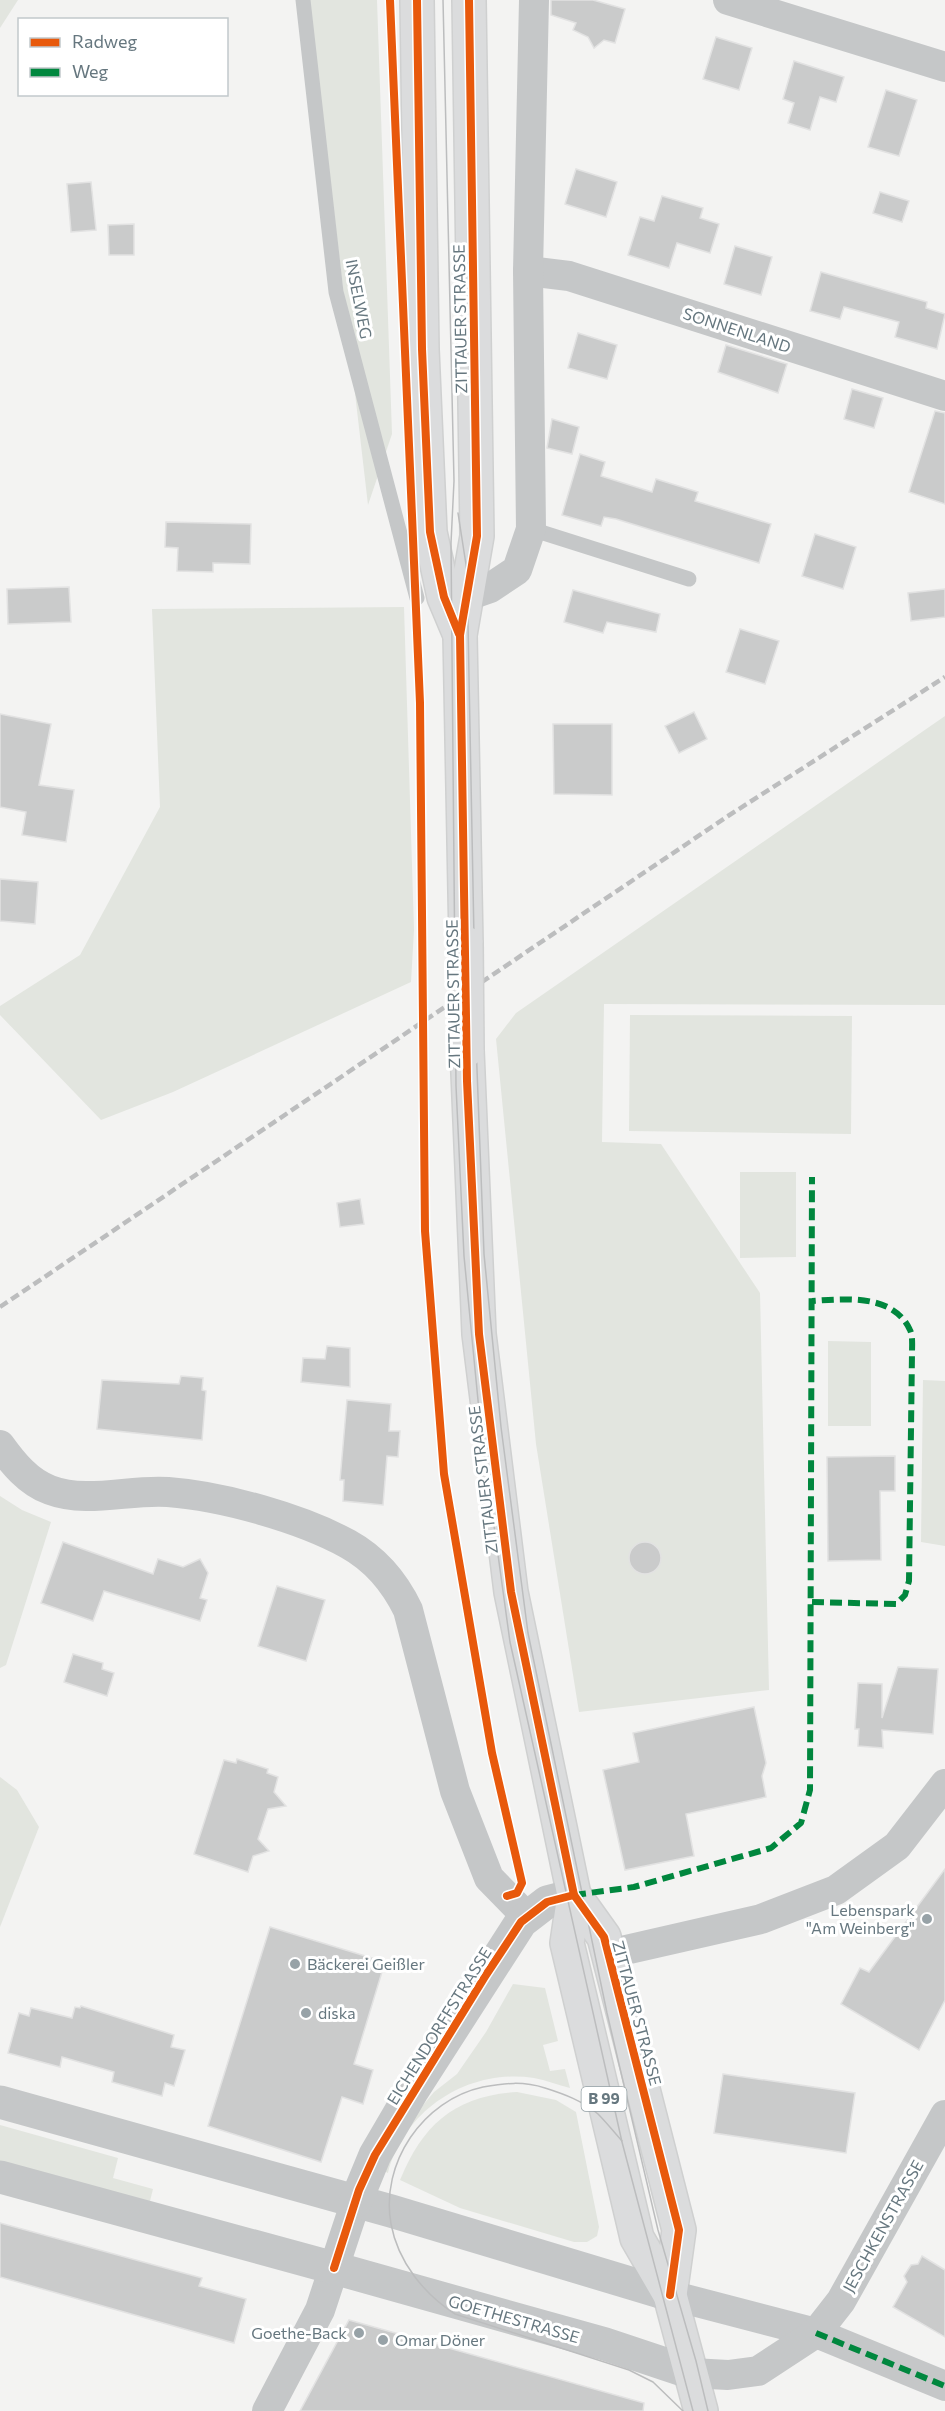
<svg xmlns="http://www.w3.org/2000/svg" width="945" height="2411" font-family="Commissioner,sans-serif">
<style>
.green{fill:#e2e5df}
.building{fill:#cacbcb;stroke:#e2e2e2;stroke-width:1.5}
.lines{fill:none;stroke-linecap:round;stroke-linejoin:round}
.primary-casing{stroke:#cfd0d0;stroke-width:36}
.service{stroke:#c5c7c8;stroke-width:15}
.minor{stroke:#c5c7c8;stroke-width:30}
.tertiary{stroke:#c5c7c8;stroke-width:33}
.primary{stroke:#dbdcdd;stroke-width:33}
.tram{stroke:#bcbdbe;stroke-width:1.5}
.rail{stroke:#bcbdbe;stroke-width:4.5;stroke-dasharray:9 4.5;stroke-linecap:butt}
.primary-bridge-casing{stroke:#cfd0d0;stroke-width:36;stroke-linecap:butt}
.primary-bridge{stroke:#dbdcdd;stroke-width:33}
.quiet{stroke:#00873e;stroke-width:6;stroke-dasharray:12 6;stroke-linecap:butt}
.cycleway-casing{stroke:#fff;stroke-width:11}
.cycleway{stroke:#e8590c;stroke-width:8}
.poi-dot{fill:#97a2a7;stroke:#fff;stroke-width:2}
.labels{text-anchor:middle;stroke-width:6;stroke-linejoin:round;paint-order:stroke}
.shield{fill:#fff;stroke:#94a0a5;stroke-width:1.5}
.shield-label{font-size:15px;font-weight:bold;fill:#66777f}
.street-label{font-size:16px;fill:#66777f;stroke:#fff}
.poi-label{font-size:16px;fill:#66777f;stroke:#fff;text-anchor:start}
</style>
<rect width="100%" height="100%" fill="#f3f3f2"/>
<g class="green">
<polygon points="0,0 18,0 0,28"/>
<polygon points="300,0 377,0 392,434 368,505 318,75"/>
<polygon points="404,607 414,930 411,982 173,1092 101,1120 0,1015 0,1006 80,955 160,807 152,609"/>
<polygon points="945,716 945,1005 604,1004 602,1142 661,1144 760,1293 769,1690 579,1712 536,1444 496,1039 516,1013"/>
<polygon points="630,1015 852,1016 851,1134 629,1131"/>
<polygon points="740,1172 796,1172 796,1257 740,1258"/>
<polygon points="828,1341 871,1342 871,1426 828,1426"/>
<polygon points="923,1380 945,1381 945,1546 921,1542"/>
<polygon points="0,1496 22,1510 51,1522 6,1665 0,1668"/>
<polygon points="0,1777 17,1790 39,1827 0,1927"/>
<path d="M513,1984l32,4 13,53 -15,4 7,26 15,-2 5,19c-12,-3 -24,-8 -36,-10 -66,-10 -130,32 -146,95l-8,-4 39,-59 15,-18 23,-18 29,-42z"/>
<path d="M517,2092l39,8 20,12 23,115 -2,9 -10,6h-13l-114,-34 -60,-28c23,-56 55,-84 117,-88z"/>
<polygon points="0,2125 118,2158 113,2178 153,2189 148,2209 0,2169"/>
</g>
<g class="building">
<polygon points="551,0 593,0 625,9 615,43 604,40 594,48 588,37 573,30 576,23 551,15"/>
<polygon points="716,37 752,48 739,90 703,79"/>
<polygon points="794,61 844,77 836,102 820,97 810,130 788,123 794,103 783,99"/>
<polygon points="886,90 917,100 899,156 868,147"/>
<polygon points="576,169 617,182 606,217 565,204"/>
<polygon points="91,182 96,230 71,232 67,184"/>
<polygon points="880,192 909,201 902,222 873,213"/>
<polygon points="662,196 703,208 700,218 719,224 710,253 677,243 669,268 628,255 640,217 654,221"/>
<polygon points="134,224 134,255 109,255 108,225"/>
<polygon points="735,246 772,257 761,295 724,284"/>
<polygon points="821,272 927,302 926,308 945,314 937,349 895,337 899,322 844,307 840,319 810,311"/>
<polygon points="578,333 617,345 607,379 568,368"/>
<polygon points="726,345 787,364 778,393 718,372"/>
<polygon points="852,389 883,398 874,428 844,419"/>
<polygon points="935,411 945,413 945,504 909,492"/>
<polygon points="552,419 579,427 572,454 547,448"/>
<polygon points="580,454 605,462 601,476 652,492 656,479 698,492 695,501 771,524 759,563 616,519 604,517 601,526 562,515"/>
<polygon points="166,522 251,524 250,564 213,563 213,572 177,571 178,548 165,547"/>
<polygon points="815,534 856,547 843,589 802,576"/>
<polygon points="69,587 71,622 8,624 7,589"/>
<polygon points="945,589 945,617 911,621 908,593"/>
<polygon points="573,590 660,614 656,632 607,622 603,633 564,622"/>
<polygon points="740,629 779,641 765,684 726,672"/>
<polygon points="694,712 707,739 679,753 665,726"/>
<polygon points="0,714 51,724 39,785 74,790 66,842 22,835 26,812 0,807"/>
<polygon points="553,724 612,724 612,795 554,794"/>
<polygon points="0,879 38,882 35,924 0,921"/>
<polygon points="360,1199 364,1224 340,1227 337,1203"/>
<polygon points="327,1346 350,1348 350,1387 301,1382 303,1358 325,1359"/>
<polygon points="181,1376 203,1378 202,1390 206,1391 202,1440 97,1429 102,1380 179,1384"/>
<polygon points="347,1400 391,1404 389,1431 400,1431 398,1457 387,1456 383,1505 343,1501 344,1480 340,1480"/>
<polygon points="895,1456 895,1491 880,1491 881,1560 828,1561 827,1457"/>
<polygon points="63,1542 153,1574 158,1559 183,1567 200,1559 208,1573 200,1598 207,1600 200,1621 104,1591 93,1621 41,1603"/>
<circle cx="645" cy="1558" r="16"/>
<polygon points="277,1586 325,1600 306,1661 258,1646"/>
<polygon points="73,1654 103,1663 102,1669 114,1673 107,1696 64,1682"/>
<polygon points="898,1667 938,1669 933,1734 882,1730 883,1748 858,1746 859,1729 855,1729 858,1683 882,1684 882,1718"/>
<polygon points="754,1707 766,1763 762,1776 766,1797 686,1814 694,1856 625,1870 603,1770 639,1762 633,1733"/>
<polygon points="237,1759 268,1769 267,1773 278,1777 274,1792 286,1806 268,1809 258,1839 269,1851 253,1856 248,1872 194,1854 224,1760 236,1763"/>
<polygon points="945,1869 945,2000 919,2050 841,2004 860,1968 869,1972"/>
<polygon points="270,1927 385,1962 354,2064 373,2070 363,2104 342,2097 321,2162 208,2126"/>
<polygon points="81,2006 174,2035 171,2047 185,2050 174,2086 165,2083 162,2096 112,2082 114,2072 62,2057 60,2067 8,2053 19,2013 29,2016 31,2008 72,2018 75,2007 80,2008"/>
<polygon points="723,2074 855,2093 846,2153 714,2133"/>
<polygon points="0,2223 202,2278 199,2286 246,2299 234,2343 0,2277"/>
<polygon points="922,2256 945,2270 945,2337 893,2307 907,2282 904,2276 911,2265 918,2264"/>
<polygon points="349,2320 644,2403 643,2411 300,2411"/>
</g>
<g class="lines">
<defs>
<g id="primary">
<polyline points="417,0 422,349 430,532 444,597 460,635"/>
<polyline points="466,943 460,635 477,536 469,0"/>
<polyline points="467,1050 479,1334 511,1592 574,1895 604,1937 679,2230 670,2295"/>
<polyline points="574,1895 567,1943 634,2225 637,2238 670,2295 701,2411"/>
</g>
</defs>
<use href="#primary" class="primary-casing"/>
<g class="service">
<polyline points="303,0 336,292 417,598"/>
<polyline points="531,529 689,579"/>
</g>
<g class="minor">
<polyline points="728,0 945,67"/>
<polyline points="528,271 569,276 945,396"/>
<polyline points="444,597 467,596 490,588 517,570 531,529 528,271 534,0"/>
<path d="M0,1445c13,18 28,37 50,45 37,14 80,-1 118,2 54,4 133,26 180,52 27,15 47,39 60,66l47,181 34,87 38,39"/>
<polyline points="608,1954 761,1919 836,1890 897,1846 945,1784"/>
<polyline points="670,2295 816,2333 945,2386"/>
<polyline points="692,2373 728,2375 758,2371 816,2333 841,2301 945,2115"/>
<polyline points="267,2411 320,2310 356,2201"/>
</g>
<g class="tertiary">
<polyline points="0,2102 391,2211 670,2295"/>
<polyline points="0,2177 334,2268 605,2344 692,2373"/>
<polyline points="356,2201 375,2155 413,2090 521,1922 547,1902 574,1895"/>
</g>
<use href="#primary" class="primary"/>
<g class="tram">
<polyline points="443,0 454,481 451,543 456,1086 464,1256 481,1431 510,1642 622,2142 693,2411"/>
<polyline points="458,513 467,571 476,1043 484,1254 501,1427 528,1633 607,2013 658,2230 696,2361 708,2411"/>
<path d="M622,2141c-8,-9 -16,-19 -24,-27 -15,-13 -34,-20 -53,-26 -22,-7 -40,-5 -62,-1 -60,13 -103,76 -92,137 7,38 33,70 64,90l174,56 24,12 30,29"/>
</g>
<polyline class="rail" points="0,1307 728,816 945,677"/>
<defs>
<polyline id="primary-bridge" points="466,943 467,1050"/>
</defs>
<use href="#primary-bridge" class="primary-bridge-casing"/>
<use href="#primary-bridge" class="primary-bridge"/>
<g class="quiet">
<path d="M812,1602l84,2 9,-9 4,-14 3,-228c0,-6 1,-17 -2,-23 -17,-37 -66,-31 -98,-29"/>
<polyline points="574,1895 634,1887 771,1848 801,1823 810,1790 812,1177"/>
<polyline points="816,2333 945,2386"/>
</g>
<defs>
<g id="cycleway">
<polyline points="390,0 420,703 425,1231 444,1474 492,1753 522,1883 517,1893 507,1896"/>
<polyline points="417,0 422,349 430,532 444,597 459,634"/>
<polyline points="469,0 477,536 460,635 467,1081 479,1334 511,1592 574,1895 604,1937 679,2230 670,2295"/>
<polyline points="334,2268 359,2190 375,2155 486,1975 521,1922 547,1902 574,1895"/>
</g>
</defs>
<use href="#cycleway" class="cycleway-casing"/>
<use href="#cycleway" class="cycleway"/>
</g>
<g class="poi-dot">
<circle cx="927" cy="1919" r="6"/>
<circle cx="295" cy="1964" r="6"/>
<circle cx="306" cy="2013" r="6"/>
<circle cx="359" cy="2333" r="6"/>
<circle cx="383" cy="2340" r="6"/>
</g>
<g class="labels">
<rect class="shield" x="581.5" y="2087" width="45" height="24" rx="4.5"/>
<g class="shield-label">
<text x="604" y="2104">B 99</text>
</g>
<g class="street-label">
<text transform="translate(359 299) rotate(79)" y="6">INSELWEG</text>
<text transform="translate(460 319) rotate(-91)" y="6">ZITTAUER STRASSE</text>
<text transform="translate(737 330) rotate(18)" y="6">SONNENLAND</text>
<text transform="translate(453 994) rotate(-91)" y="6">ZITTAUER STRASSE</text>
<text transform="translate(483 1480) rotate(-97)" y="6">ZITTAUER STRASSE</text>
<text transform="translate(637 2013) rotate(75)" y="6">ZITTAUER STRASSE</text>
<text transform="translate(439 2026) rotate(-58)" y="6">EICHENDORFFSTRASSE</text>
<text transform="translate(883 2226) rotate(-61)" y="6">JESCHKENSTRASSE</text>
<text transform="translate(514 2319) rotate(16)" y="6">GOETHESTRASSE</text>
</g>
<g class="poi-label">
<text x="915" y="1916" text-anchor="end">Lebenspark<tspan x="915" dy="18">"Am Weinberg"</tspan></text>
<text x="307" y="1970">Bäckerei Geißler</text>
<text x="318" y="2019">diska</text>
<text x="347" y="2339" text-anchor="end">Goethe-Back</text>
<text x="395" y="2346">Omar Döner</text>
</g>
</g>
<rect x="18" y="18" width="210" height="78" fill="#ffffff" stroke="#c2c9cc" stroke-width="1.5"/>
<rect x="30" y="38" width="30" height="9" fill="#e8590c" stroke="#c2c9cc" stroke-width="1.5"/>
<text x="72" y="48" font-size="18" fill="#66777f">Radweg</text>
<rect x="30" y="68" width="30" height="9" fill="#00873e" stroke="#c2c9cc" stroke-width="1.5"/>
<text x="72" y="78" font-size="18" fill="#66777f">Weg</text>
</svg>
